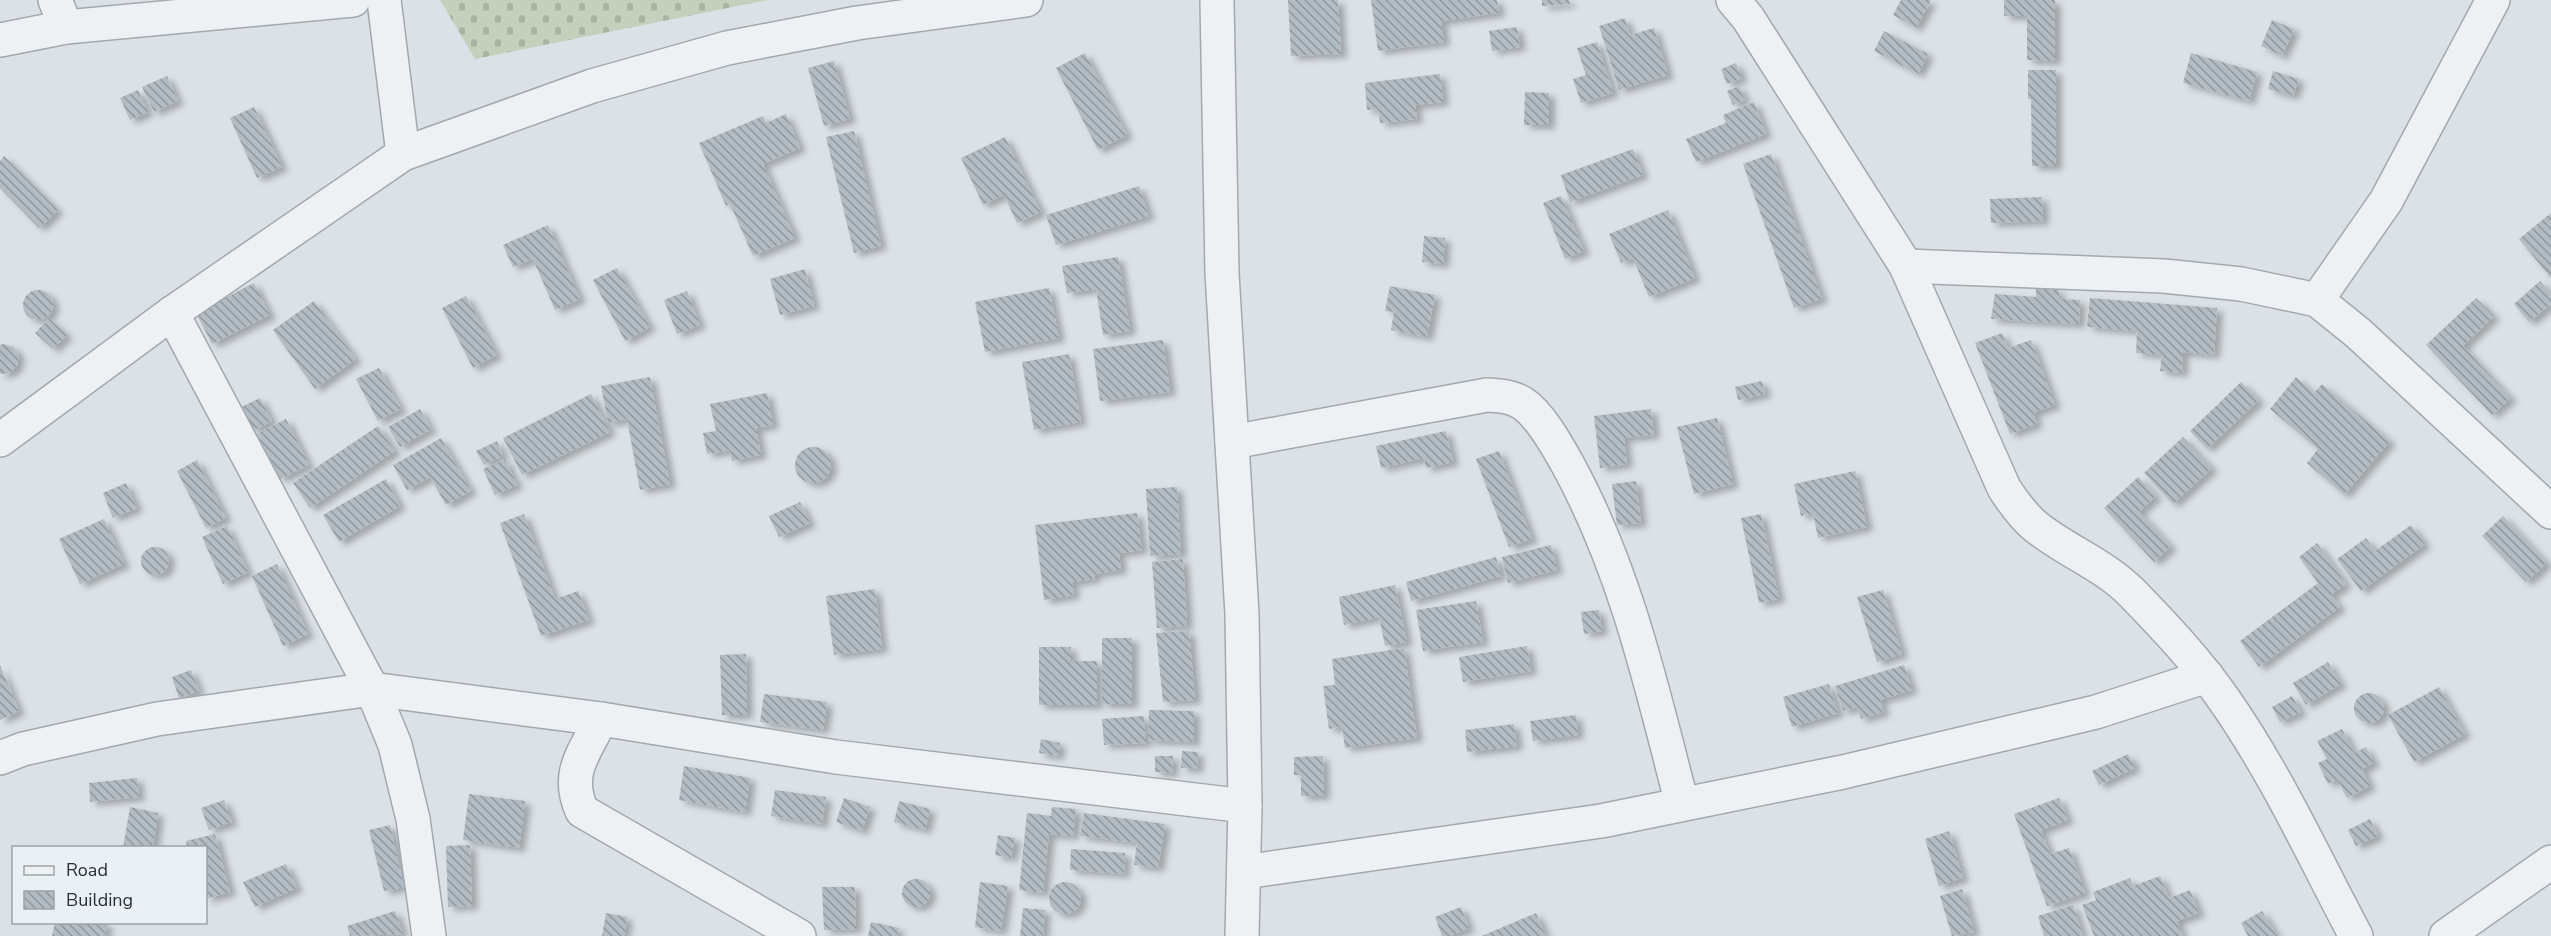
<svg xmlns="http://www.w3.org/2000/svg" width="2551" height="936" font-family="'Nunito Sans',sans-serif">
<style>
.cemetery{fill:url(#cemetery-stones)}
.building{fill:url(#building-back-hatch);filter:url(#shadow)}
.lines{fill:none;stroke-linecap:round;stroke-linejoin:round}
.minor-casing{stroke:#a1a9b0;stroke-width:36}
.minor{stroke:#eef1f4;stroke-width:33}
</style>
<defs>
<pattern id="cemetery-stones" width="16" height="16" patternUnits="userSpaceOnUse" patternTransform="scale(1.5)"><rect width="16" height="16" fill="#c4d0bc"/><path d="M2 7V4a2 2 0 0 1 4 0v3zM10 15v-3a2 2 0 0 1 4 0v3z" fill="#a8b3a2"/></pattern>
<pattern id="building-back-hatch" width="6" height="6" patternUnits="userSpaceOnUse" patternTransform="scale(1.5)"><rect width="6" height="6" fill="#b3bbc3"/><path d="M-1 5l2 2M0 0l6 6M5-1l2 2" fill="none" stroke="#9199a0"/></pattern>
<filter id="shadow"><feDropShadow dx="6" dy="4" stdDeviation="3" flood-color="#0004"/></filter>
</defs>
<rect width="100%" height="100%" fill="#dbe1e6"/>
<polygon class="cemetery" points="440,0 768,0 475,59"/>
<g class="building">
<polygon points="1288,0 1338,0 1341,54 1291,56"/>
<polygon points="1371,0 1497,0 1499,13 1441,21 1444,42 1378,51"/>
<polygon points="1542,0 1569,0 1570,4 1542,6"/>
<polygon points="1901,0 1931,0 1916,28 1893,15"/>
<polygon points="2004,0 2055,0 2055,61 2027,60 2027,16 2004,16"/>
<polygon points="1625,18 1630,35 1654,28 1668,75 1619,90 1599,26"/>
<polygon points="2272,20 2294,29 2282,56 2261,46"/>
<polygon points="1517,27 1520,47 1492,51 1489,31"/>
<polygon points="1884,31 1928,54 1918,74 1874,51"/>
<polygon points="1597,42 1613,93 1581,103 1573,79 1586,75 1577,48"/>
<polygon points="1085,53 1127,135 1098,150 1056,68"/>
<polygon points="2191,53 2257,72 2249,101 2183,83"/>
<polygon points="834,61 850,119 824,126 808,68"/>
<polygon points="1736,63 1742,78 1727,84 1721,69"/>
<polygon points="2028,70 2056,70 2056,166 2032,166 2031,99 2028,99"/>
<polygon points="2273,71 2299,79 2293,96 2268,89"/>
<polygon points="1440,74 1443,102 1415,105 1417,119 1380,123 1378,109 1367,110 1365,83"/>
<polygon points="167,76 178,101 154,112 142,87"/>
<polygon points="1739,86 1745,100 1733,105 1727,91"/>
<polygon points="138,90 148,112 130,120 120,98"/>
<polygon points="1525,92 1549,93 1549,125 1524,125"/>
<polygon points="1754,102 1766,134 1696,162 1686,139 1726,123 1723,115"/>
<polygon points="254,107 282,167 257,178 230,118"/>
<polygon points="786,114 800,148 763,164 795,238 753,256 730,204 726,206 699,143 763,116 766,123"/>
<polygon points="854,131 881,246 854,253 826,137"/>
<polygon points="1005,137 1041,212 1017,223 1004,195 983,205 961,158"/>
<polygon points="1633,149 1643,175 1570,202 1561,175"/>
<polygon points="1771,154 1822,299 1794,308 1743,164"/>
<polygon points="4,156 58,210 39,228 0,188 0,161"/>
<polygon points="1139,186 1149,216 1056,245 1046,215"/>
<polygon points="1561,196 1584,251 1565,259 1543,203"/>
<polygon points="2042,197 2043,221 1991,223 1990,199"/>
<polygon points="1668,210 1695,278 1649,297 1633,258 1621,263 1609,234"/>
<polygon points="2551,213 2551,278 2519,239"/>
<polygon points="548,225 580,299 555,310 533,259 513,267 503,245"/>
<polygon points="1424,236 1445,238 1443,264 1422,262"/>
<polygon points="1118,257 1130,331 1103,335 1096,289 1067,293 1062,266"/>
<polygon points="617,268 650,327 625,341 593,280"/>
<polygon points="805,269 814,306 780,315 770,279"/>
<polygon points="2540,281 2551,294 2551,304 2529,322 2514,304"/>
<polygon points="254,283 270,315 212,344 196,313"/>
<polygon points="1390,286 1435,295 1427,337 1391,330 1394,312 1385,311"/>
<polygon points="1049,288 1059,338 985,352 975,302"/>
<polygon points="2036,288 2059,290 2059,299 2080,300 2079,324 1991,319 1995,294 2036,297"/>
<circle cx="38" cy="305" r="15"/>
<polygon points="687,291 700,325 677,334 664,300"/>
<polygon points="466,296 497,355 473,368 442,308"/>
<polygon points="2090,298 2217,308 2214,355 2183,352 2182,373 2160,371 2162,355 2136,353 2137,331 2087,327"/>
<polygon points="2476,298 2494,316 2463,346 2511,398 2492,415 2426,345"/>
<polygon points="314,301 356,359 315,389 273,330"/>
<polygon points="49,318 67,335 53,349 35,333"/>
<polygon points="2002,333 2008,348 2031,340 2055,405 2033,413 2037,424 2010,434 1975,343"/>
<polygon points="1163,340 1170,392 1100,401 1093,349"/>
<polygon points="3,344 13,347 19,355 17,366 10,373 0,374 0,345"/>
<polygon points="1069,354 1081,422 1034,430 1022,362"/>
<polygon points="379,368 401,409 378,421 356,379"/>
<polygon points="650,377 670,484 640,490 627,419 608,423 601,386"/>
<polygon points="2296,377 2314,393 2322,384 2390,441 2344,495 2307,463 2318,449 2270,409"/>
<polygon points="1762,381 1765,394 1738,400 1735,387"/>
<polygon points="2241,382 2259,400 2207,449 2190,431"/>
<polygon points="767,393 773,425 756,428 761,455 732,461 730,450 707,454 703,433 716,431 710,404"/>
<polygon points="591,394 610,432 522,475 503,438"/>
<polygon points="260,398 272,421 253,431 241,407"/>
<polygon points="420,409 431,429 400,447 388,427"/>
<polygon points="1651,409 1654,435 1624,438 1627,464 1600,468 1594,416"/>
<polygon points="1717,418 1733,484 1694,494 1677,427"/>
<polygon points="286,419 309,465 280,479 257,434"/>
<polygon points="378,426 395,451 310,508 293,483"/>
<polygon points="1446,431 1453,462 1426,468 1424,458 1381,468 1376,446"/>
<polygon points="2183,437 2212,468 2173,504 2144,473"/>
<polygon points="441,438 471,491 446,505 430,477 407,490 393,465"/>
<polygon points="497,441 503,456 484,465 476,451"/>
<circle cx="813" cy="465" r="18"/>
<polygon points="1499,451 1532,539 1509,547 1476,459"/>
<polygon points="505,459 517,485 495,495 483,469"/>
<polygon points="197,460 226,518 206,528 177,471"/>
<polygon points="1855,471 1867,527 1818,538 1813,513 1801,516 1794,484"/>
<polygon points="2138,477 2156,496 2139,512 2171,546 2154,562 2104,508"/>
<polygon points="386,479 400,506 339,542 323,515"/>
<polygon points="1636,481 1641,523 1617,525 1612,484"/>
<polygon points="126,483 137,508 113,518 103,493"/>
<polygon points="1177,487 1181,554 1150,556 1146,489"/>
<polygon points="800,502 810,523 779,537 769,516"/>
<polygon points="1137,513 1142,550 1119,553 1121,570 1094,574 1095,579 1072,582 1074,595 1044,600 1035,525"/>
<polygon points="524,514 555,599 578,591 589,620 541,636 500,523"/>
<polygon points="1761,514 1779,599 1759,603 1741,518"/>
<polygon points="2503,516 2547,563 2526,582 2482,536"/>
<polygon points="104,519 124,564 80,584 59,539"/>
<polygon points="2411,525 2425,544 2361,591 2337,559 2366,538 2375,551"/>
<polygon points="227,526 248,572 223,584 202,537"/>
<polygon points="2317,543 2346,584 2331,595 2340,607 2259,667 2240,641 2318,583 2299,557"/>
<polygon points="1551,545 1557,570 1508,583 1502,557"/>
<circle cx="155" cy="561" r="14"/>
<polygon points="1496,557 1501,576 1411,601 1406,582"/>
<polygon points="1183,559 1187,626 1157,628 1152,562"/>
<polygon points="277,564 308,634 283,646 252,576"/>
<polygon points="1395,585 1407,642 1385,646 1379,617 1344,625 1339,597"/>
<polygon points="875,589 882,649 834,655 826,596"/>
<polygon points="1883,590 1902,654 1877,662 1857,597"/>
<polygon points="1476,601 1483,642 1423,651 1416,610"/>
<polygon points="1599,610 1602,631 1584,634 1581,612"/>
<polygon points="1189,631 1195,700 1163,702 1156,633"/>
<rect x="1102" y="638" width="30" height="66"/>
<polygon points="1527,646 1531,671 1463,682 1459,657"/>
<polygon points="1039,647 1071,647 1071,661 1097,661 1097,705 1039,705"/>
<polygon points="1404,648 1417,738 1345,748 1342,727 1329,729 1323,686 1335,685 1332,659"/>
<polygon points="746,654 747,715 722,715 720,655"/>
<polygon points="2328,662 2341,684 2306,705 2293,683"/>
<polygon points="0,665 19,711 0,720"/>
<polygon points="1904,665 1912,690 1880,700 1884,712 1861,719 1857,707 1843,711 1835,686"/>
<polygon points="191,670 199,691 179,698 172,677"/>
<polygon points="1829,684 1838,713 1792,727 1783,697"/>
<polygon points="2439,687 2465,734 2414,762 2388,715"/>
<circle cx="2369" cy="708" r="15"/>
<polygon points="764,694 827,702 823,730 760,722"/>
<polygon points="2292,696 2301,712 2280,722 2272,707"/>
<polygon points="1149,710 1194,711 1194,742 1148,740"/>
<polygon points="1576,715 1578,735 1533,741 1530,721"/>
<polygon points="1144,716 1146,743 1104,745 1102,719"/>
<polygon points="1514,724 1517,746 1467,752 1465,730"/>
<polygon points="2342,729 2354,753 2366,747 2374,763 2362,769 2370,786 2347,798 2337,779 2328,784 2318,763 2327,759 2317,741"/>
<polygon points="1041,739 1060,743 1058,756 1039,753"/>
<polygon points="1182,751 1198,752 1197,769 1181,768"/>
<polygon points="2128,754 2135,768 2099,785 2092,771"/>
<polygon points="1155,756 1173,756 1172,773 1155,772"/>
<polygon points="1323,756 1324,796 1301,796 1301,775 1294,775 1294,757"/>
<polygon points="684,766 750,778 745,812 679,800"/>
<polygon points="137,778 139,797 90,802 89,783"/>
<polygon points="775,790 826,797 822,824 771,816"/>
<polygon points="469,794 525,801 519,848 463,840"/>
<polygon points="844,798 870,807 862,831 836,822"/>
<polygon points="2059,798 2068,820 2041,830 2050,854 2069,848 2085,893 2047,906 2014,814"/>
<polygon points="224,800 232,822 209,830 201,808"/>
<polygon points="899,801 930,809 925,830 894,822"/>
<polygon points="130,807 158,813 153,848 123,848"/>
<polygon points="1052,807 1076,809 1073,836 1049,834 1043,893 1019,890 1027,813 1051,816"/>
<polygon points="1084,813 1165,824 1158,868 1134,865 1137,843 1080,836"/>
<polygon points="2370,819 2378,836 2356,846 2348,830"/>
<polygon points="390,825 404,887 384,891 369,830"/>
<polygon points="1949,831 1963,878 1939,886 1925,839"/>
<polygon points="215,834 230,892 206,899 206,848 187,848 186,841"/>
<polygon points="998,835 1015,838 1011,858 995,855"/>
<polygon points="470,845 472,906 448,907 446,846"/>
<polygon points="1071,849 1125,853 1124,874 1070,870"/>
<polygon points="286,864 297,888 255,907 243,882"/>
<polygon points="2160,876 2169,898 2190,890 2199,913 2177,921 2183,936 2094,936 2082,905 2096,900 2093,892 2130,878 2133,886"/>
<circle cx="916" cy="893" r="14"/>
<polygon points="980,882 1008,886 1001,931 975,927"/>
<circle cx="1065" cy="898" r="16"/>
<polygon points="822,887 855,887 856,929 824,930"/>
<polygon points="1962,889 1974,932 1952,936 1940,896"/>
<polygon points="2073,905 2083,936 2044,936 2038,916"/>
<polygon points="1461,907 1469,928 1450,936 1442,936 1435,917"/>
<polygon points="1023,908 1045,910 1043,936 1020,936"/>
<polygon points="395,911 403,934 350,936 347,926"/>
<polygon points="2262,911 2277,936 2248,936 2241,923"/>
<polygon points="606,913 627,917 624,936 602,936"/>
<polygon points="1536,913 1546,936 1482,936"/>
<polygon points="55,922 100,922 107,924 105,936 52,936"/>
<polygon points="871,922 899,928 897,936 868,936"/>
</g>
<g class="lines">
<defs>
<g id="minor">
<polyline points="55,0 66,27"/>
<polyline points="384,0 403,154"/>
<polyline points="1217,0 1222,273 1242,614 1245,806 1242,936"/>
<path d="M1733,0l15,18 158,248 98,222c9,14 18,27 31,38 31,25 70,39 98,68 32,33 66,69 92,107 51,73 89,156 131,235"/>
<polyline points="0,40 66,27 353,0"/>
<polyline points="1906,266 2164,276 2241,284 2317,300 2358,333 2551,512"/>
<polyline points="2317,300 2386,201 2493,0"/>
<polyline points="172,313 372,689 395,745 413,819 429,936"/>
<polyline points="0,440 172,313 403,154 592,86 727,48 857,23 1026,0"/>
<path d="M1232,442l255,-47c13,1 24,1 35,8 18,11 36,44 46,62 58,106 84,223 114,339"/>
<path d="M601,719c-17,35 -36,54 -19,92l217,125"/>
<polyline points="0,758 23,749 157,719 372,689 601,719 836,757 1245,806"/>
<polyline points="1244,872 1601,821 1843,772 2096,712 2207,676"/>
<polyline points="2446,936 2551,862"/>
</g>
</defs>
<use href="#minor" class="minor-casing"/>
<use href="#minor" class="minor"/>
</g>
<rect x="12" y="846" width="195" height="78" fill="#ebf0f4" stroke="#9ca4aa" stroke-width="1.5"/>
<rect x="24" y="866" width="30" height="9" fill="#eef1f4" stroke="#9ca4aa" stroke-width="1.5"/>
<text x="66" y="876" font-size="18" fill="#25313c">Road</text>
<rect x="24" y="891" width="30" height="18" fill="url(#building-back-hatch)" stroke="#9ca4aa" stroke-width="1.5"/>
<text x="66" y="906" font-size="18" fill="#25313c">Building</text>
</svg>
